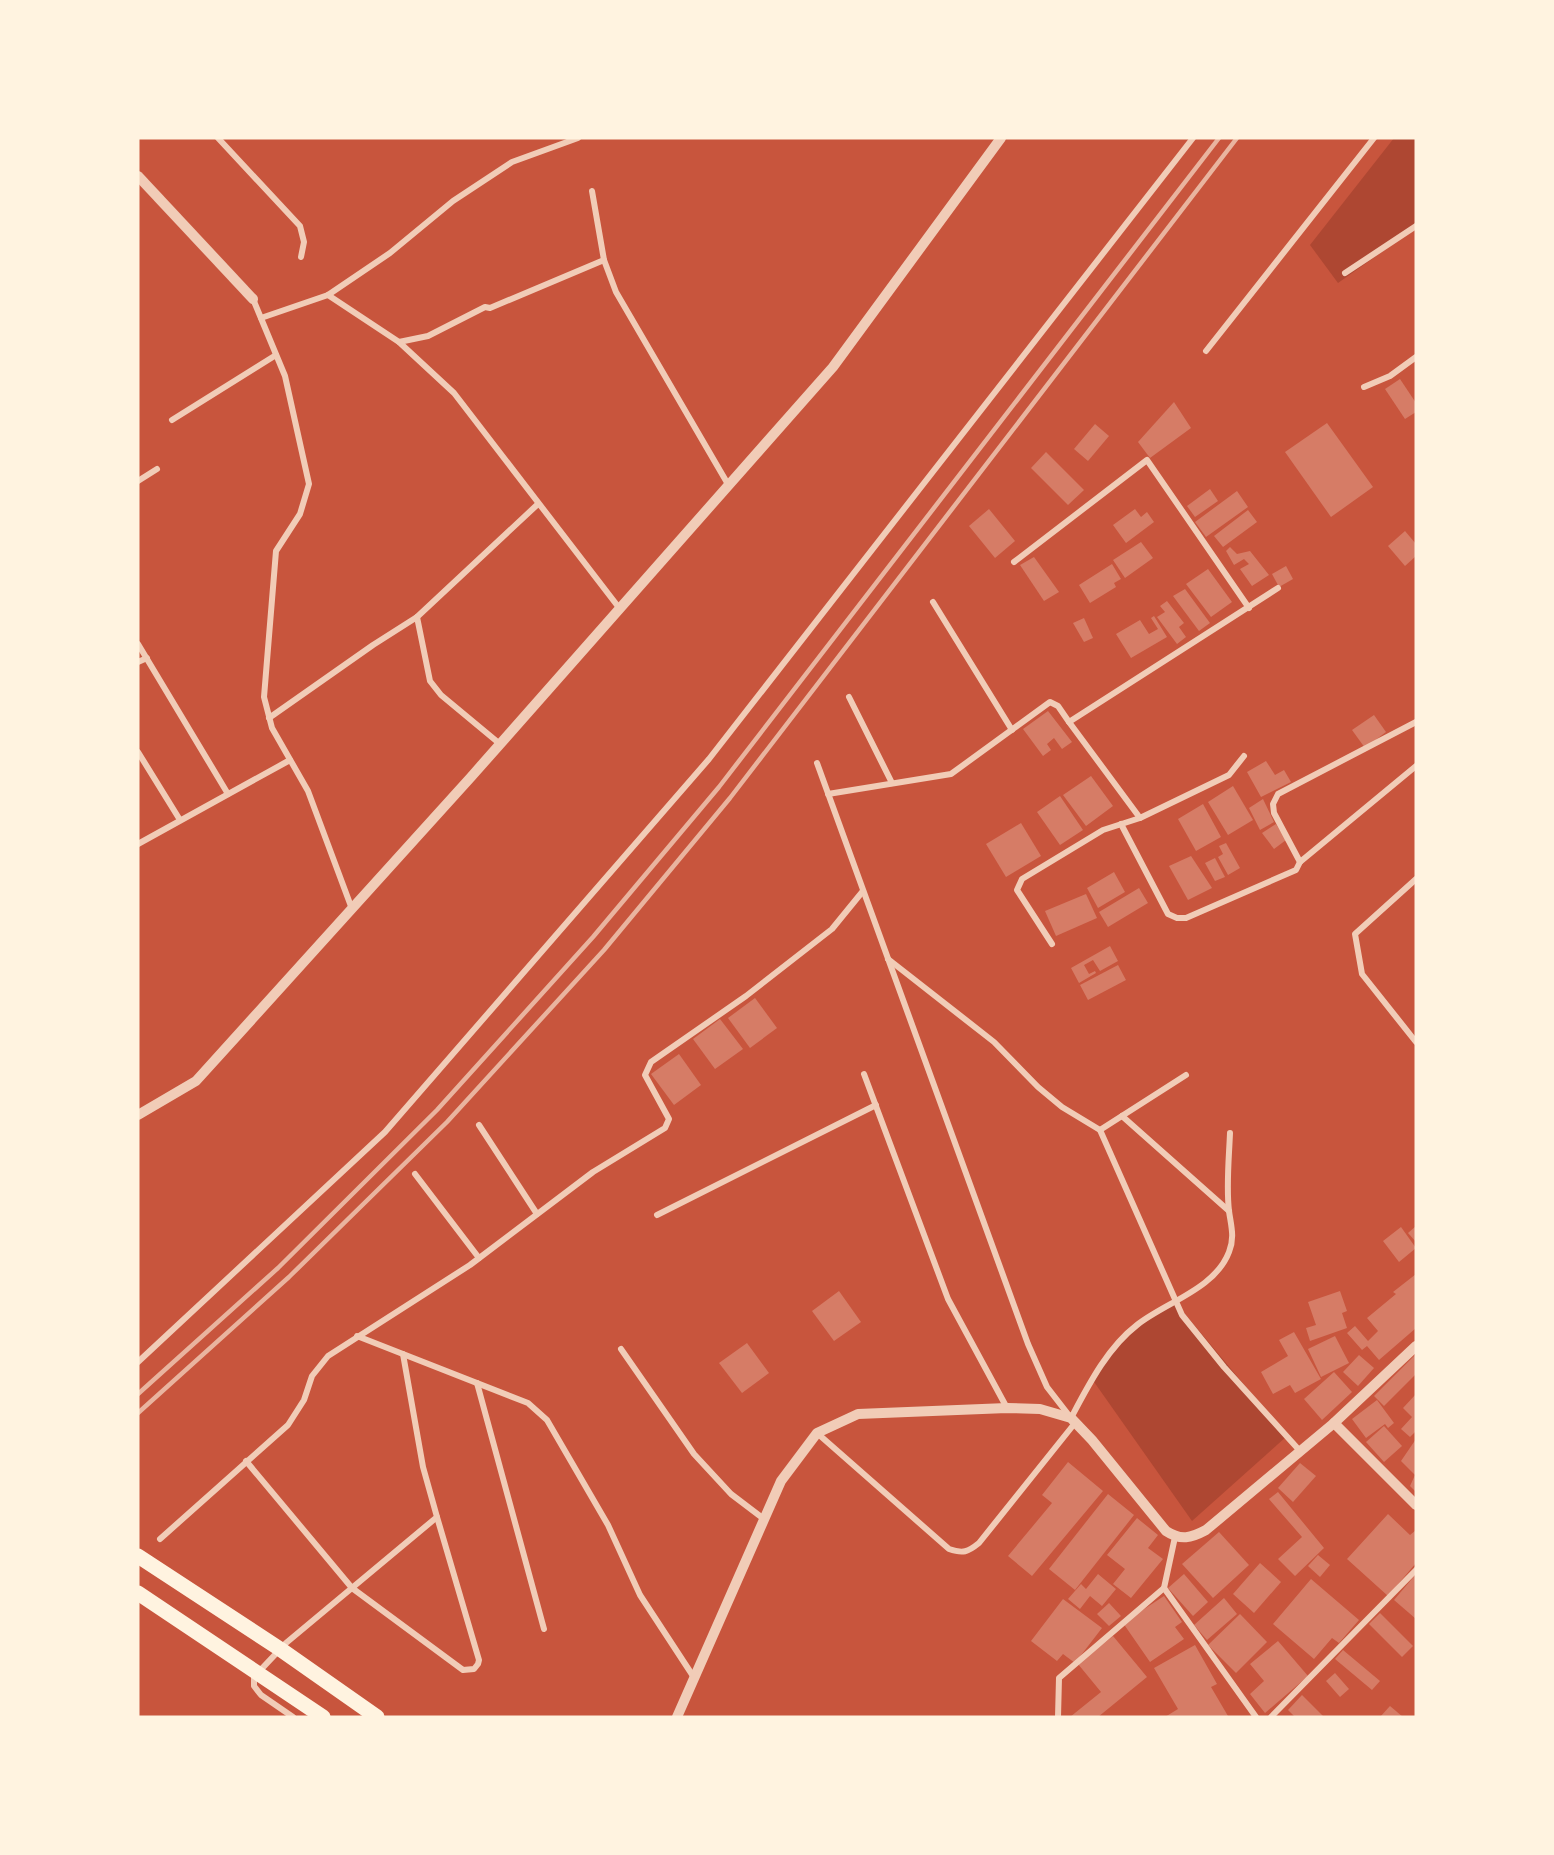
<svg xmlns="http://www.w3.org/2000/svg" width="1554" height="1855" font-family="'Alegreya Sans',sans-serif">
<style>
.green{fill:#ae4732}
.building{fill:#d67c66}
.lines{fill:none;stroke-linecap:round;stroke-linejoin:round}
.minor{stroke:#f1ccb7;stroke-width:6}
.tertiary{stroke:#f1ccb7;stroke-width:10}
.primary{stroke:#fff3e0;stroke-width:15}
.rail{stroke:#e9b49f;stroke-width:4.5}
</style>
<rect width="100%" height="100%" fill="#c8553d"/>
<g class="green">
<polygon points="1394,138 1416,138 1416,228 1338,283 1310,245"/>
<polygon points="1175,1302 1287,1436 1192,1521 1092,1379 1136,1325"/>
</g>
<g class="building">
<polygon points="1400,379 1416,403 1416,412 1405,419 1385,389"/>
<polygon points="1174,402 1191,428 1150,458 1138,442"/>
<polygon points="1327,423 1373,487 1331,517 1285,452"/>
<polygon points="1095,424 1109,436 1088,461 1074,449"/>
<polygon points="1046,452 1084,490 1068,505 1031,468"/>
<polygon points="1210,489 1218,501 1195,517 1187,506"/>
<polygon points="1237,491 1248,507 1206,537 1195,522"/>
<polygon points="989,509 1015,541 995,558 969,526"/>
<polygon points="1135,509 1141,517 1147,512 1154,522 1126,543 1113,525"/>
<polygon points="1248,510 1257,522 1223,547 1214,536"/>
<polygon points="1405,531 1416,544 1416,556 1405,566 1388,546"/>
<polygon points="1141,542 1153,558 1125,578 1113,560"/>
<polygon points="1230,547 1237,554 1250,551 1269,575 1252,586 1240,569 1249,564 1244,559 1234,565 1226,551"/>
<polygon points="1034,557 1059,592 1044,601 1020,565"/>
<polygon points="1112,564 1121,579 1114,583 1116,587 1090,603 1079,585"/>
<polygon points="1286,566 1293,579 1279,587 1272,574"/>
<polygon points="1208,569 1232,602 1211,617 1186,584"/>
<polygon points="1185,589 1210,623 1199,631 1173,596"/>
<polygon points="1167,601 1184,623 1179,627 1186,637 1177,644 1157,617 1165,612 1160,606"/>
<polygon points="1154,616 1167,637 1131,658 1116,634 1140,620 1149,634 1158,629 1151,618"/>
<polygon points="1084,618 1093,638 1084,642 1073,623"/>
<polygon points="1048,711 1072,742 1062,749 1054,738 1047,744 1051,750 1043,756 1023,729"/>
<polygon points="1374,715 1386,732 1365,748 1352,730"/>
<polygon points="1266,761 1275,775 1284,770 1291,782 1261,797 1247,772"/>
<polygon points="1091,776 1113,806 1086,826 1063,795"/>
<polygon points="1233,786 1253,820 1228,835 1208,802"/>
<polygon points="1060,796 1083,830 1060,845 1037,812"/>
<polygon points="1263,799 1274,822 1260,830 1249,808"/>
<polygon points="1203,804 1221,837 1196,851 1178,819"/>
<polygon points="1021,823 1041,856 1006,877 986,844"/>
<polygon points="1276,824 1286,840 1274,849 1262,833"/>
<polygon points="1226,843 1240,868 1228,875 1218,857 1223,854 1219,846"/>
<polygon points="1191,856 1212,888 1188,900 1169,866"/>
<polygon points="1215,858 1225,877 1215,881 1205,863"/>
<polygon points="1114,872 1125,892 1098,908 1087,888"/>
<polygon points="1139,888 1148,903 1108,927 1099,912"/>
<polygon points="1086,894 1097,918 1056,936 1045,911"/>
<polygon points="1110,946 1118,961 1100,971 1093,960 1084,965 1089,974 1095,971 1096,973 1079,983 1071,968"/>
<polygon points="1118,965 1126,980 1088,1000 1080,985"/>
<polygon points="755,998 777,1028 750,1048 728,1018"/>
<polygon points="720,1019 743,1049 715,1069 693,1039"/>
<polygon points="679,1054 701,1085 674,1105 651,1074"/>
<polygon points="1416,1226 1416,1242 1408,1233"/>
<polygon points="1401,1227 1416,1248 1399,1262 1383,1241"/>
<polygon points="1416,1274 1416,1328 1379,1360 1367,1346 1362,1350 1347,1333 1355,1326 1368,1341 1378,1331 1367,1318 1396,1294 1393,1292"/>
<polygon points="839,1291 861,1322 834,1341 812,1311"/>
<polygon points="1340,1291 1347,1311 1342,1313 1347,1328 1310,1341 1306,1328 1316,1325 1308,1302"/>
<polygon points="1294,1332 1321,1379 1295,1393 1290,1385 1273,1394 1261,1372 1288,1356 1279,1340"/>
<polygon points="1335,1336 1349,1363 1321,1377 1308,1349"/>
<polygon points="747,1343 769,1373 742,1393 719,1363"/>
<polygon points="1416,1354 1416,1374 1384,1406 1374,1396"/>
<polygon points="1359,1355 1374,1368 1358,1386 1343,1372"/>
<polygon points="1334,1372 1352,1392 1322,1420 1304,1399"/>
<polygon points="1416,1394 1416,1431 1410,1437 1401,1429 1412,1417 1403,1408"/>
<polygon points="1377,1400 1394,1423 1388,1428 1385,1424 1366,1438 1352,1419"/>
<polygon points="1384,1426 1402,1446 1384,1462 1366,1442"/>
<polygon points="1416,1439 1416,1492 1410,1486 1415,1475 1401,1461"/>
<polygon points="1068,1462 1103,1491 1032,1576 1008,1556 1052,1503 1042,1495"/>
<polygon points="1300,1463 1316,1476 1293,1502 1278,1488"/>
<polygon points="1278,1492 1324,1548 1295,1576 1278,1559 1302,1537 1269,1499"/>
<polygon points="1108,1494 1134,1515 1075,1590 1049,1569"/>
<polygon points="1388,1514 1410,1535 1416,1530 1416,1563 1388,1596 1347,1559"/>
<polygon points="1137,1518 1158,1535 1148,1548 1163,1559 1131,1598 1113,1584 1125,1569 1107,1555"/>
<polygon points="1219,1532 1249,1565 1213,1598 1182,1564"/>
<polygon points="1318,1555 1330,1565 1320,1577 1308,1566"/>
<polygon points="1260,1563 1281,1582 1254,1613 1233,1594"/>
<polygon points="1098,1574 1116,1589 1102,1606 1090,1596 1080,1609 1068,1599 1081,1584 1086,1589"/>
<polygon points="1184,1574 1208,1602 1193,1616 1168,1588"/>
<polygon points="1416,1574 1416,1619 1394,1600"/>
<polygon points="1311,1579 1359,1620 1339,1643 1332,1638 1314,1659 1273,1624"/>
<polygon points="1164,1596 1182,1622 1175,1627 1184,1639 1150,1662 1123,1623"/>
<polygon points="1224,1598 1237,1614 1207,1640 1194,1625"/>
<polygon points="1063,1599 1102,1628 1075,1663 1063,1654 1057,1661 1031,1641"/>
<polygon points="1109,1603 1121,1616 1109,1626 1097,1614"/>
<polygon points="1380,1613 1413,1646 1402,1657 1369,1624"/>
<polygon points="1240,1614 1267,1642 1236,1673 1208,1645"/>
<polygon points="1113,1636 1147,1677 1098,1717 1070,1717 1101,1692 1078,1664"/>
<polygon points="1278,1641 1308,1676 1265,1713 1250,1694 1264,1681 1250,1664"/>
<polygon points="1195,1645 1217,1684 1211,1687 1228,1716 1225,1717 1165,1717 1178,1709 1154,1668"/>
<polygon points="1343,1650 1380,1681 1372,1690 1335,1659"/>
<polygon points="1335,1673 1349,1689 1340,1697 1326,1681"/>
<polygon points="1302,1695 1324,1717 1295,1717 1288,1710"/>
<polygon points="1390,1706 1403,1717 1380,1717"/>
</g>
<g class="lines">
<g class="minor">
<polyline points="218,138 300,226 304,242 301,257"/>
<polyline points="592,191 604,260 616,292 729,486"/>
<polyline points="1345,273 1416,226"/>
<polyline points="328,295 399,342 454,393 620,609"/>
<polyline points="253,299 285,376 309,484 300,514 276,551 264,697 272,728 308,791 352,909"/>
<polyline points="261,318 328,295 390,253 453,201 512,162 578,138"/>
<polyline points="399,342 428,336 485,307 490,308 604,260"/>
<polyline points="1206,351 1374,138"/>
<polyline points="1364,387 1390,376 1416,357"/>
<polyline points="172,420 276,355"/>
<polyline points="138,481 157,469"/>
<polyline points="1014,562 1147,460 1249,608"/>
<polyline points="933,602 1012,730"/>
<polyline points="417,617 430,681 441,695 500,744"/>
<polyline points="138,644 228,794"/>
<polyline points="138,662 147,658"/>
<polyline points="849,697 892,783"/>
<polyline points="269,718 373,645 417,617 538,504"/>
<polyline points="1069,722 1140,818 1229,775 1244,756"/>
<polyline points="138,752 180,820"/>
<path d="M817,763l211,581 19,43 24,31c17,-32 36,-70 66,-93 29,-23 78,-36 92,-73 6,-15 2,-26 0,-41 -3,-25 0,-53 1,-78"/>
<polyline points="828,794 951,774 1050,702 1058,706 1069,722 1278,588"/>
<polyline points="1121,824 1168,914 1177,918 1186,918 1296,870 1300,862 1416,766"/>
<polyline points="138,844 290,760"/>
<polyline points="1300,862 1274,813 1273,804 1278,794 1416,722"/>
<polyline points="1416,879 1355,934 1362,974 1416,1042"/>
<polyline points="1052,944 1017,890 1022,879 1103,830 1140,818"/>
<polyline points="888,959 994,1042 1038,1087 1062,1107 1100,1130 1182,1315 1224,1367 1300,1451"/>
<polyline points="864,1074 948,1299 1007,1408"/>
<polyline points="1122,1116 1229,1211"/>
<polyline points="479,1125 537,1214"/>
<polyline points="1100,1130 1186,1075"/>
<polyline points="415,1174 479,1258"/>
<polyline points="657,1215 876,1105"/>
<polyline points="357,1336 528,1403 547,1420 608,1525 640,1595 693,1676"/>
<polyline points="621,1349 694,1454 731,1494 764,1519"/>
<polyline points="138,1362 385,1132 709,759 1193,138"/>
<polyline points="477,1383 544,1629"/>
<path d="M817,1433l132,116c14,5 19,3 30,-6l96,-120"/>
<polyline points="246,1461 352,1588 463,1670 474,1669 478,1664 479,1660 437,1517"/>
<polyline points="160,1539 288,1425 304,1400 312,1376 328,1356 470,1265 593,1172 665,1128 669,1119 645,1075 651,1062 746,996 832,929 863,891"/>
<polyline points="1164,1588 1256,1717"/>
<polyline points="293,1717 261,1695 254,1686 254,1677 286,1643 437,1517 423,1467 403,1354"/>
<polyline points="1058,1717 1059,1678 1164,1588 1175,1537"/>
<polyline points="1271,1717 1416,1570"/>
</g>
<g class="tertiary">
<polyline points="138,176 253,299"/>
<polyline points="138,1115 196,1081 471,777 833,367 1001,138"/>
<polyline points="1334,1423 1416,1505"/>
<path d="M677,1717l104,-236 36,-48 41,-19 149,-6 33,1 31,9 21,22 74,91c15,10 25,7 40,-1l128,-107 82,-77"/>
</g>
<g class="primary">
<polyline points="138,1556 280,1649 377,1717"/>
<polyline points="138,1593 323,1717"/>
</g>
<g class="rail">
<polyline points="138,1394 278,1268 437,1110 593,937 719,787 1219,138"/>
<polyline points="138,1413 289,1277 447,1122 604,950 730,798 1237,138"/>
</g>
</g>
<rect width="1554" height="1855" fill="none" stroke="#fff3e0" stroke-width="279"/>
</svg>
